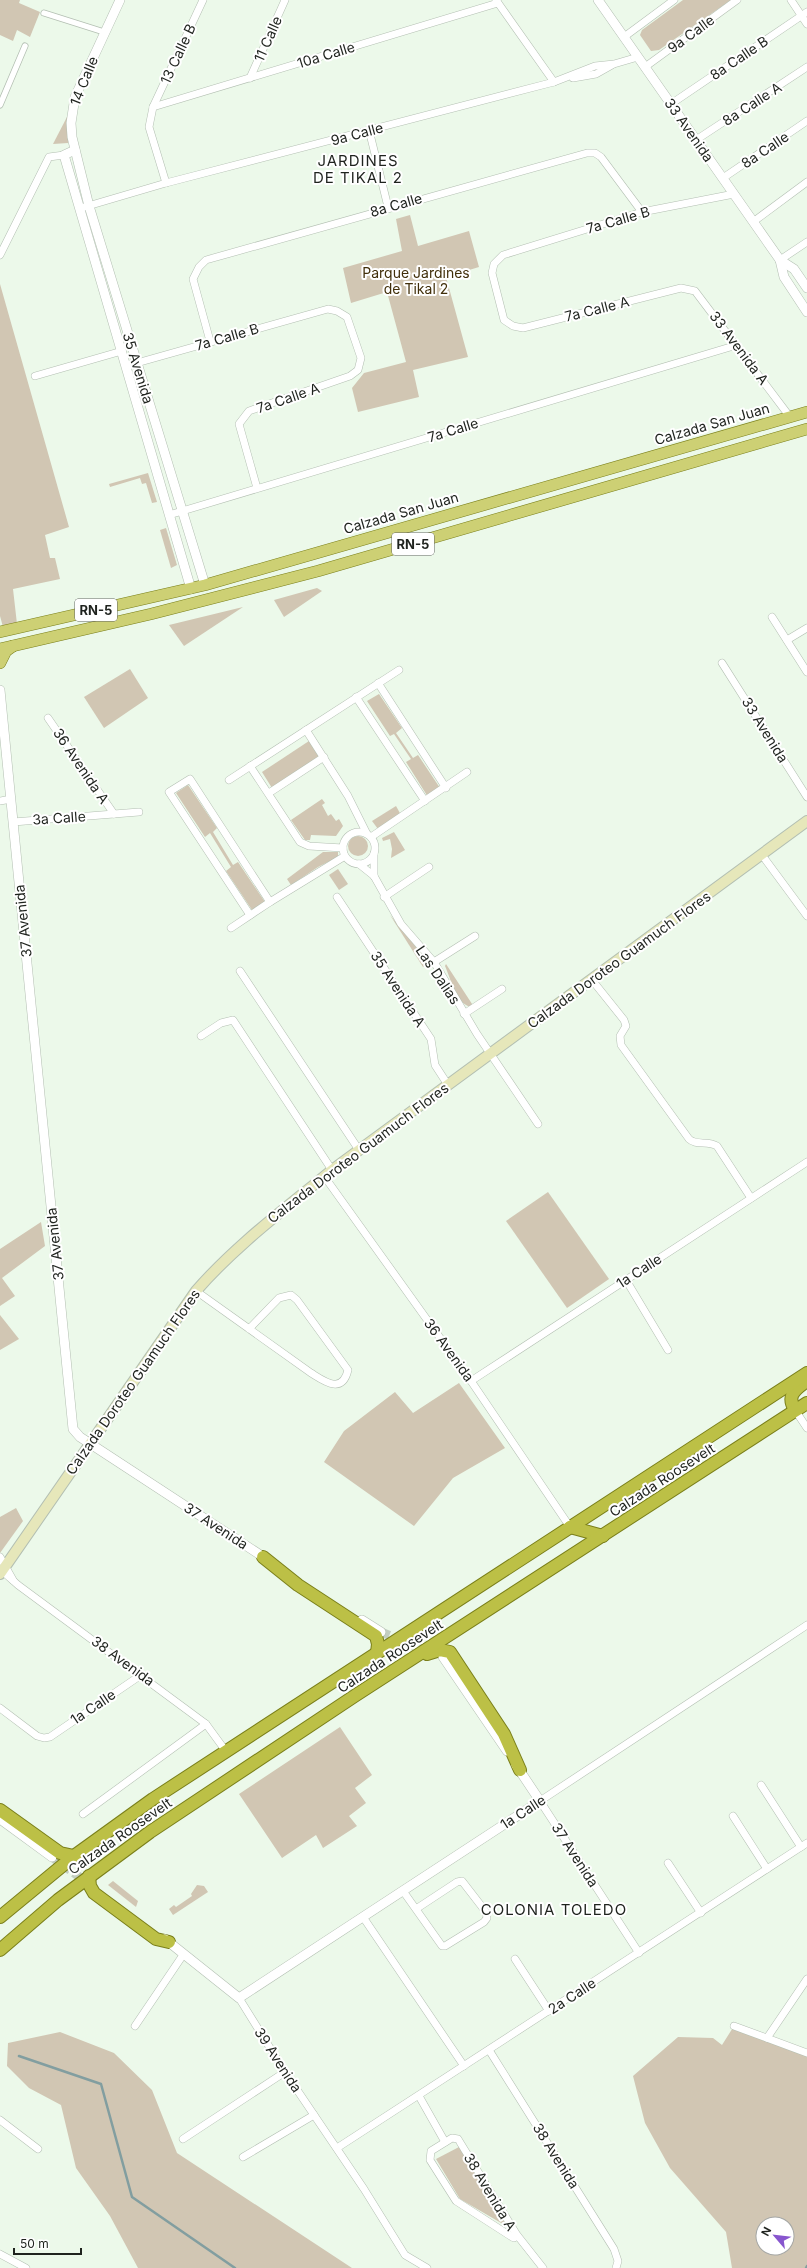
<svg xmlns="http://www.w3.org/2000/svg" width="807" height="2268" font-family="Inter,sans-serif">
<style>
.green{fill:#d1c6b3;fill-rule:evenodd}
.lines{fill:none;stroke-linecap:round;stroke-linejoin:round}
.stream{stroke:#829ea0;stroke-width:2.5}
.tertiary-tunnel{stroke:#c3cec1;stroke-width:9;stroke-dasharray:9 4.5;stroke-linecap:butt}
.pedestrian-casing{stroke:#b3bfb2;stroke-width:7}
.minor-casing{stroke:#b3bfb2;stroke-width:8}
.tertiary-casing{stroke:#b3bfb2;stroke-width:10}
.secondary-casing{stroke:#b3bfb2;stroke-width:12}
.primary-casing{stroke:#7a7f1a;stroke-width:12}
.trunk-casing{stroke:#7a7f1a;stroke-width:14}
.pedestrian{stroke:#fff;stroke-width:5.5}
.minor{stroke:#fff;stroke-width:7}
.tertiary{stroke:#fff;stroke-width:9}
.secondary{stroke:#e6e7ba;stroke-width:10}
.primary{stroke:#cdd074;stroke-width:11}
.trunk{stroke:#bcc046;stroke-width:12}
.labels{text-anchor:middle;stroke-width:4;stroke-linejoin:round;paint-order:stroke}
.shield{fill:#fff;stroke:#626562;stroke-width:1}
.shield-label{font-size:13px;font-weight:bold;fill:#1f231e}
.street-label{font-size:14px;fill:#1f231e;stroke:#fff}
.park-label{font-size:14px;fill:#412f0a;stroke:#fff}
.neighbourhood-label{font-size:15px;letter-spacing:1px;fill:#1f231e;stroke:#fff}
</style>
<rect width="100%" height="100%" fill="#ecf9ea"/>
<g class="green">
<polygon points="0,0 20,0 19,3 40,12 30,37 17,30 13,41 0,35"/>
<polygon points="683,0 731,0 659,50 651,51 640,35 642,30"/>
<polygon points="68,115 68,143 53,144"/>
<polygon points="410,215 418,246 469,231 479,267 446,277 468,357 413,370 419,397 358,412 352,388 364,373 406,362 387,292 351,303 343,268 402,251 396,219"/>
<polygon points="0,284 69,527 45,535 50,558 55,558 60,579 13,589 17,624 3,627 0,616"/>
<polygon points="148,473 157,502 152,503 146,483 142,484 140,478 110,487 109,484"/>
<polygon points="166,528 177,565 171,568 160,530"/>
<polygon points="317,588 322,591 284,617 274,600"/>
<polygon points="243,607 184,646 169,625"/>
<polygon points="130,669 148,698 104,728 84,697"/>
<polygon points="379,694 402,728 396,733 413,758 418,755 440,788 428,797 406,762 411,759 394,734 390,736 367,701"/>
<polygon points="309,741 320,756 272,788 262,772"/>
<polygon points="188,785 217,828 213,832 233,865 238,862 265,902 252,910 226,871 231,867 210,833 205,837 176,793"/>
<polygon points="322,799 325,803 322,805 328,816 331,814 336,821 339,819 343,826 336,836 311,835 310,840 305,840 291,820"/>
<polygon points="396,806 401,815 378,829 372,821"/>
<polygon points="394,832 405,850 391,858 392,849 390,839 383,841 382,838"/>
<circle cx="358" cy="846" r="10"/>
<polygon points="323,852 338,852 338,857 318,867 291,885 287,879"/>
<polygon points="338,869 348,884 339,890 329,875"/>
<polygon points="390,915 429,963 423,967"/>
<path d="M446,964l28,43c-17,1 -23,-28 -29,-41z"/>
<polygon points="548,1192 609,1279 567,1308 506,1221"/>
<polygon points="41,1222 45,1246 2,1278 15,1296 0,1306 0,1249"/>
<polygon points="0,1315 19,1339 0,1350"/>
<polygon points="459,1383 505,1448 453,1478 414,1526 324,1462 344,1431 395,1392 413,1413"/>
<polygon points="16,1508 23,1521 0,1553 0,1517"/>
<polygon points="340,1727 372,1775 355,1788 366,1803 349,1816 357,1826 323,1848 316,1835 282,1858 239,1794"/>
<polygon points="113,1881 138,1901 136,1907 108,1885"/>
<polygon points="197,1885 204,1886 208,1892 173,1915 169,1909 174,1905 176,1907 192,1896 191,1894"/>
<path d="M734,2026l73,27v215h-75l-6,-36 -56,-64 -25,-45 -12,-47 45,-39 35,1 9,7zM763,2224h24v24h-24z"/>
<polygon points="60,2032 114,2053 152,2090 177,2153 352,2268 138,2268 110,2216 76,2168 61,2105 29,2088 7,2066 8,2043"/>
<polygon points="459,2147 508,2227 460,2199 436,2159"/>
</g>
<g class="lines">
<g class="stream">
<polyline points="19,2056 101,2084 132,2197 235,2268"/>
<polyline points="806,2268 807,2266"/>
</g>
<g class="tertiary-tunnel">
<polyline points="381,1632 430,1652"/>
<polyline points="52,1857 89,1884"/>
</g>
<defs>
<g id="pedestrian">
<polyline points="44,13 104,32"/>
<polyline points="0,105 25,46"/>
</g>
<g id="minor">
<polyline points="496,0 554,82"/>
<polyline points="791,0 807,24"/>
<polyline points="624,37 674,0"/>
<polyline points="645,67 737,0"/>
<polyline points="250,78 285,0"/>
<polyline points="573,78 596,74 612,65"/>
<polyline points="671,104 807,12"/>
<polyline points="153,107 498,3"/>
<polyline points="369,130 388,207"/>
<polyline points="696,140 807,67"/>
<polyline points="723,178 807,121"/>
<polyline points="166,183 149,127 153,107 203,0"/>
<polyline points="734,194 642,212 503,255 494,264 492,273 504,320 513,326 523,328 681,288 695,291 790,417"/>
<polyline points="81,208 166,183 554,82 595,66 614,64 638,57"/>
<polyline points="753,222 807,182"/>
<polyline points="0,255 49,157 64,155"/>
<polyline points="780,260 807,242"/>
<polyline points="210,341 193,279 199,267 206,260 587,153 595,153 601,157 642,212"/>
<polyline points="126,366 328,309 337,311 347,317 361,358 358,370 350,376 249,411 239,424 257,488"/>
<polyline points="35,376 122,351"/>
<polyline points="169,515 737,345"/>
<polyline points="772,617 807,672"/>
<polyline points="787,640 807,628"/>
<polyline points="722,663 807,797"/>
<polyline points="378,683 446,788"/>
<polyline points="356,697 425,801"/>
<polyline points="48,718 114,814"/>
<polyline points="306,730 348,796 367,834"/>
<polyline points="250,766 300,842 309,846 343,848"/>
<polyline points="229,780 399,670"/>
<polyline points="269,793 324,757"/>
<polyline points="0,801 11,799"/>
<polyline points="13,822 139,812"/>
<circle cx="359" cy="848" r="16"/>
<polyline points="371,837 467,772"/>
<polyline points="762,855 807,916"/>
<polyline points="359,864 374,876 401,924 434,962 477,1034 538,1124"/>
<polyline points="374,876 374,854"/>
<polyline points="337,897 431,1039 435,1065 448,1085"/>
<polyline points="384,897 429,867"/>
<polyline points="250,915 169,792 190,779 270,902"/>
<polyline points="231,928 270,902 345,856"/>
<polyline points="434,962 475,936"/>
<polyline points="240,971 359,1150"/>
<path d="M592,980l32,40 2,6 -6,10 1,9 68,94c7,7 19,1 28,7l34,52"/>
<polyline points="464,1014 502,989"/>
<polyline points="201,1036 221,1023 233,1020 332,1170"/>
<polyline points="324,1176 471,1381 570,1527"/>
<polyline points="626,1280 668,1350"/>
<path d="M196,1291l115,82c13,8 31,22 37,-3l-51,-70 -6,-5 -12,3 -30,31"/>
<polyline points="471,1381 807,1162"/>
<polyline points="795,1410 807,1428"/>
<polyline points="0,1557 13,1580"/>
<polyline points="0,1569 18,1585 206,1724 225,1750"/>
<polyline points="0,1708 37,1736 44,1738 50,1737 141,1675"/>
<polyline points="761,1785 801,1847"/>
<polyline points="83,1814 206,1724"/>
<polyline points="733,1816 767,1869"/>
<polyline points="668,1863 701,1913"/>
<polyline points="403,1891 442,1946 445,1946 484,1922 487,1918 486,1912 462,1881 457,1882 416,1909"/>
<polyline points="363,1917 464,2066"/>
<polyline points="639,1953 540,1801 807,1625"/>
<polyline points="515,1959 549,2011"/>
<polyline points="239,1998 285,2072 364,2189 405,2255 427,2268"/>
<polyline points="135,2026 183,1955"/>
<polyline points="734,2026 807,2053"/>
<polyline points="767,2038 807,1979"/>
<polyline points="489,2050 614,2249 618,2261 616,2268"/>
<polyline points="419,2096 445,2142"/>
<polyline points="0,2120 38,2149"/>
<polyline points="183,2139 285,2072"/>
<polyline points="337,2148 807,1843"/>
<polyline points="243,2157 314,2115"/>
<polyline points="517,2235 514,2238 512,2237 456,2201 430,2160 431,2151 452,2138 458,2139 517,2235 543,2268"/>
<polyline points="0,2254 26,2268"/>
</g>
<g id="tertiary">
<polyline points="120,0 75,97 71,123 72,137 89,206 205,585"/>
<polyline points="598,0 780,260 794,269 807,288"/>
<polyline points="75,150 64,155 191,589"/>
<polyline points="780,260 784,277 807,312"/>
<polyline points="0,690 73,1429 80,1437 268,1560"/>
<polyline points="362,1620 381,1632"/>
<polyline points="443,1657 507,1751"/>
<polyline points="0,1819 52,1857"/>
<polyline points="165,1939 239,1998 540,1801 516,1765"/>
</g>
<path id="secondary" d="M0,1574l196,-283c40,-46 89,-82 136,-121l475,-349"/>
<g id="primary">
<polyline points="0,632 205,585 807,412"/>
<polyline points="0,649 151,614 318,571 807,429"/>
<polyline points="0,663 6,651 13,646"/>
</g>
<g id="trunk">
<path d="M795,1410c-8,-13 -2,-19 9,-27"/>
<polyline points="570,1527 603,1536"/>
<polyline points="263,1557 298,1585 376,1636 378,1644 377,1653"/>
<polyline points="427,1654 440,1650 450,1652 504,1734 520,1770"/>
<polyline points="0,1810 60,1853 74,1856"/>
<polyline points="89,1876 90,1886 94,1893 156,1939 169,1942"/>
<polyline points="0,1917 74,1856 153,1799 807,1373"/>
<polyline points="0,1950 58,1900 150,1832 356,1695 807,1403"/>
</g>
</defs>
<use href="#pedestrian" class="pedestrian-casing"/>
<use href="#minor" class="minor-casing"/>
<use href="#tertiary" class="tertiary-casing"/>
<use href="#secondary" class="secondary-casing"/>
<use href="#primary" class="primary-casing"/>
<use href="#trunk" class="trunk-casing"/>
<use href="#pedestrian" class="pedestrian"/>
<use href="#minor" class="minor"/>
<use href="#tertiary" class="tertiary"/>
<use href="#secondary" class="secondary"/>
<use href="#primary" class="primary"/>
<use href="#trunk" class="trunk"/>
</g>
<g class="labels">
<g class="shield">
<rect x="392" y="533" width="42" height="22" rx="3"/>
<rect x="75" y="599" width="42" height="22" rx="3"/>
</g>
<g class="shield-label">
<text x="413" y="549">RN-5</text>
<text x="96" y="615">RN-5</text>
</g>
<g class="street-label">
<text transform="translate(691 34) rotate(-36)" y="5">9a Calle</text>
<text transform="translate(268 39) rotate(-66)" y="5">11 Calle</text>
<text transform="translate(178 54) rotate(-65)" y="5">13 Calle B</text>
<text transform="translate(326 55) rotate(-17)" y="5">10a Calle</text>
<text transform="translate(739 58) rotate(-34)" y="5">8a Calle B</text>
<text transform="translate(84 81) rotate(-68)" y="5">14 Calle</text>
<text transform="translate(752 104) rotate(-33)" y="5">8a Calle A</text>
<text transform="translate(689 130) rotate(55)" y="5">33 Avenida</text>
<text transform="translate(357 134) rotate(-15)" y="5">9a Calle</text>
<text transform="translate(765 150) rotate(-34)" y="5">8a Calle</text>
<text transform="translate(396 205) rotate(-16)" y="5">8a Calle</text>
<text transform="translate(618 220) rotate(-16)" y="5">7a Calle B</text>
<text transform="translate(597 309) rotate(-14)" y="5">7a Calle A</text>
<text transform="translate(227 337) rotate(-16)" y="5">7a Calle B</text>
<text transform="translate(739 348) rotate(53)" y="5">33 Avenida A</text>
<text transform="translate(138 368) rotate(73)" y="5">35 Avenida</text>
<text transform="translate(288 398) rotate(-19)" y="5">7a Calle A</text>
<text transform="translate(712 424) rotate(-16)" y="5">Calzada San Juan</text>
<text transform="translate(453 430) rotate(-17)" y="5">7a Calle</text>
<text transform="translate(401 513) rotate(-16)" y="5">Calzada San Juan</text>
<text transform="translate(765 730) rotate(58)" y="5">33 Avenida</text>
<text transform="translate(81 766) rotate(56)" y="5">36 Avenida A</text>
<text transform="translate(59 818) rotate(-4)" y="5">3a Calle</text>
<text transform="translate(23 921) rotate(-96)" y="5">37 Avenida</text>
<text transform="translate(619 960) rotate(-36)" y="5">Calzada Doroteo Guamuch Flores</text>
<text transform="translate(438 975) rotate(56)" y="5">Las Dalias</text>
<text transform="translate(398 989) rotate(57)" y="5">35 Avenida A</text>
<text transform="translate(358 1153) rotate(-37)" y="5">Calzada Doroteo Guamuch Flores</text>
<text transform="translate(55 1244) rotate(-96)" y="5">37 Avenida</text>
<text transform="translate(639 1271) rotate(-33)" y="5">1a Calle</text>
<text transform="translate(449 1350) rotate(54)" y="5">36 Avenida</text>
<text transform="translate(133 1382) rotate(-55)" y="5">Calzada Doroteo Guamuch Flores</text>
<text transform="translate(662 1480) rotate(-33)" y="5">Calzada Roosevelt</text>
<text transform="translate(216 1526) rotate(33)" y="5">37 Avenida</text>
<text transform="translate(390 1656) rotate(-33)" y="5">Calzada Roosevelt</text>
<text transform="translate(123 1661) rotate(36)" y="5">38 Avenida</text>
<text transform="translate(93 1707) rotate(-34)" y="5">1a Calle</text>
<text transform="translate(523 1812) rotate(-33)" y="5">1a Calle</text>
<text transform="translate(120 1836) rotate(-35)" y="5">Calzada Roosevelt</text>
<text transform="translate(575 1855) rotate(57)" y="5">37 Avenida</text>
<text transform="translate(572 1996) rotate(-33)" y="5">2a Calle</text>
<text transform="translate(278 2060) rotate(57)" y="5">39 Avenida</text>
<text transform="translate(556 2156) rotate(58)" y="5">38 Avenida</text>
<text transform="translate(490 2192) rotate(59)" y="5">38 Avenida A</text>
</g>
<g class="park-label">
<text x="416" y="278">Parque Jardines<tspan x="416" dy="16">de Tikal 2</tspan></text>
</g>
<g class="neighbourhood-label">
<text x="358" y="166">JARDINES<tspan x="358" dy="17">DE TIKAL 2</tspan></text>
<text x="554" y="1915">COLONIA TOLEDO</text>
</g>
</g>
<g transform="translate(775 2236) rotate(298)"><circle r="19" fill="#ffffff" stroke="#a5a7a5"/>
<path d="M0-3L7 15L0 10L-7 15Z" fill="#8856ce"/>
<text y="-6" font-size="11" font-weight="bold" text-anchor="middle" fill="#1f231e">N</text>
</g>
<path d="M14 2248v6h67v-6" fill="none" stroke="#1f231e" stroke-width="2"/>
<text x="20" y="2248" font-size="12" fill="#1f231e" stroke="#ffffff" stroke-width="3" paint-order="stroke">50 m</text>
</svg>
